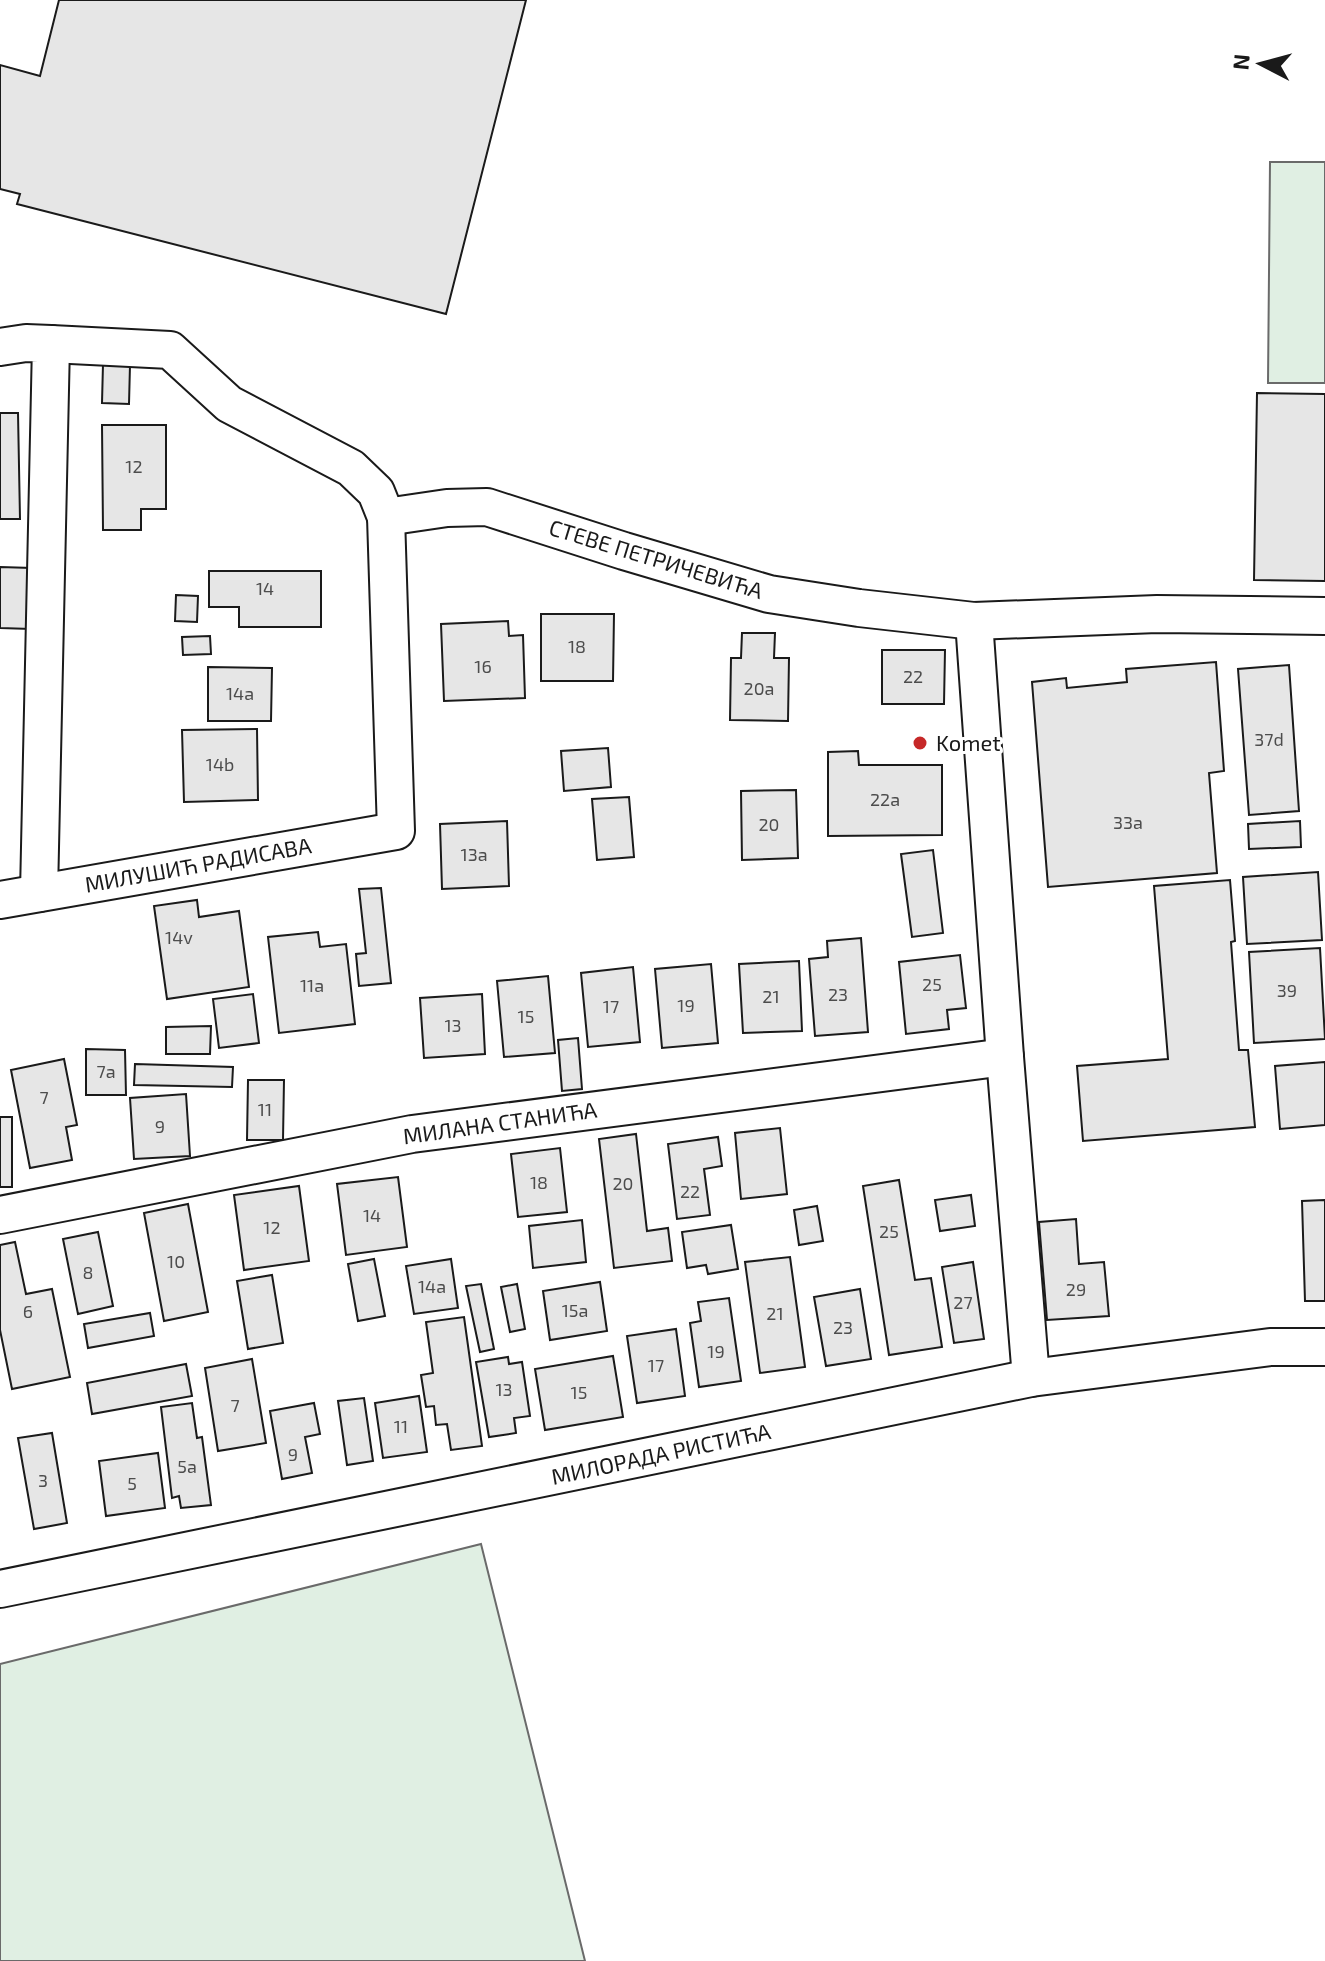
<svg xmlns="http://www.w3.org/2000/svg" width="1325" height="1961" font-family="'Exo 2',sans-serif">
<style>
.green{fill:#e0efe3;stroke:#6a6a6a;stroke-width:2}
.building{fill:#e6e6e6;stroke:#1a1a1a;stroke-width:2}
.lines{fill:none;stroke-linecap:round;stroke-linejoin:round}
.street-casing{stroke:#1a1a1a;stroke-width:40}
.street{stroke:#fff;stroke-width:36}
.poi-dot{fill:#c62828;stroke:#fff;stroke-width:3}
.labels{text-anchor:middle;stroke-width:6;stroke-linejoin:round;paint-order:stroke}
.number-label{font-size:18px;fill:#4d4d4d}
.street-label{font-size:22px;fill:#1a1a1a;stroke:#fff}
.poi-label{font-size:22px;fill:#1a1a1a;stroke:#fff;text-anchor:start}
</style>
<rect width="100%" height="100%" fill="#fff"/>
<g class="green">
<polygon points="1270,162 1325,162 1325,383 1268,383"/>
<polygon points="481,1544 585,1961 0,1961 0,1664"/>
</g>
<g class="building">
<polygon points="59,0 526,0 446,314 17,204 20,194 0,189 0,65 40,76"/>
<polygon points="103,364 130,365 129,404 102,403"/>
<polygon points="1257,393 1325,394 1325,581 1254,580"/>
<polygon points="0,413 18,413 20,519 0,519"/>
<polygon points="102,425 166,425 166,509 141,509 141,530 103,530"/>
<polygon points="0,567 32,568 31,629 0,628"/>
<polygon points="209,571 321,571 321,627 239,627 239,607 209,607"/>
<polygon points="176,595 198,596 197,622 175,621"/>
<polygon points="541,614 614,614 613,681 541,681"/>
<polygon points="508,621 509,636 523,635 525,698 444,701 441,624"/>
<polygon points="742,633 775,633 774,658 789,658 788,721 730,720 731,658 741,658"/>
<polygon points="210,636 211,654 183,655 182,637"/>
<polygon points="882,650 945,650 944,704 882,704"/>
<polygon points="1216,662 1224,771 1209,773 1217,873 1048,887 1032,682 1066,678 1067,688 1127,682 1126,669"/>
<polygon points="1289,665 1299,811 1249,815 1238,669"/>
<polygon points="208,667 272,668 271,721 208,721"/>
<polygon points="257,729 258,800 184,802 182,730"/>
<polygon points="608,748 611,787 564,791 561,751"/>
<polygon points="858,751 859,765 942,765 942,835 828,836 828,752"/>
<polygon points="796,790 798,858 742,860 741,791"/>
<polygon points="629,797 634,857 597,860 592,799"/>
<polygon points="507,821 509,886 442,889 440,824"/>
<polygon points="1300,821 1301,847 1249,849 1248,824"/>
<polygon points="933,850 943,933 912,937 901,854"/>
<polygon points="1318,872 1322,940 1247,944 1243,877"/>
<polygon points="1230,880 1235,941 1231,942 1239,1050 1248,1050 1255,1127 1083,1141 1077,1066 1168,1059 1154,886"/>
<polygon points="381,888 391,983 359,986 356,954 366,953 359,889"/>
<polygon points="197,900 199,917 239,911 249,987 167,999 154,906"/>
<polygon points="318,932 320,947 346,944 355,1024 279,1033 268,937"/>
<polygon points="861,938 868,1032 815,1036 809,959 828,957 827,941"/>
<polygon points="1320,948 1325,1039 1254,1043 1249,952"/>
<polygon points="960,955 966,1008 947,1010 949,1029 906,1034 899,962"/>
<polygon points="799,961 802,1031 743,1033 739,964"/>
<polygon points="711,964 718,1043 662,1048 655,969"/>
<polygon points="633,967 640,1042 588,1047 581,973"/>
<polygon points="548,976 555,1053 504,1057 497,981"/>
<polygon points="253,994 259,1043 219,1048 213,999"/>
<polygon points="482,994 485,1054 424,1058 420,998"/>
<polygon points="211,1026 210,1054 166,1054 166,1027"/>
<polygon points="578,1038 582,1089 562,1091 558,1040"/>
<polygon points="86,1049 125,1050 126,1095 86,1095"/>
<polygon points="64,1059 77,1125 66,1127 72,1160 30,1168 11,1070"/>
<polygon points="1325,1062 1325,1125 1280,1129 1275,1066"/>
<polygon points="135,1064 233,1067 232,1087 134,1085"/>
<polygon points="248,1080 284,1080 283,1140 247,1140"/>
<polygon points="186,1094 190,1156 134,1159 130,1098"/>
<rect x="0" y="1117" width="12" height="70"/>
<polygon points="780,1128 787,1194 741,1199 735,1133"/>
<polygon points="636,1134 647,1231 668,1228 672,1261 614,1268 599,1139"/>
<polygon points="718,1137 722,1166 704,1169 710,1215 677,1219 668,1144"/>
<polygon points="560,1148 567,1212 518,1217 511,1154"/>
<polygon points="398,1177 407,1247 346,1255 337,1184"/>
<polygon points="899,1180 915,1280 931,1278 942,1347 889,1355 863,1186"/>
<polygon points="299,1186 309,1261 244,1270 234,1195"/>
<polygon points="971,1195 975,1226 940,1231 935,1200"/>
<polygon points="1325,1200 1325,1301 1305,1301 1302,1201"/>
<polygon points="188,1204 208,1312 164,1321 144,1213"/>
<polygon points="817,1206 823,1241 799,1245 794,1210"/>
<polygon points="1076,1219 1079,1264 1104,1262 1109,1316 1047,1320 1039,1222"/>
<polygon points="582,1220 586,1262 533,1268 529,1226"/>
<polygon points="731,1225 738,1269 708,1274 706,1265 687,1268 682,1232"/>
<polygon points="98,1232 113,1306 78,1314 63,1239"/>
<polygon points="15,1242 26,1294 52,1289 70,1377 12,1389 0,1330 0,1245"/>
<polygon points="790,1257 805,1367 760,1373 745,1262"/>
<polygon points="374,1259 385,1316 358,1321 348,1264"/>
<polygon points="451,1259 458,1308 414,1314 406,1266"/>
<polygon points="973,1262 984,1339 954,1343 942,1267"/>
<polygon points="272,1275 283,1343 248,1349 237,1281"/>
<polygon points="600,1282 607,1331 550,1340 543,1291"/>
<polygon points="481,1284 494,1349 480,1352 466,1286"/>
<polygon points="517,1284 525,1329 510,1332 501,1287"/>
<polygon points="860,1289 871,1359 826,1366 814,1297"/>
<polygon points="729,1298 741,1381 699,1387 690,1323 701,1321 698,1302"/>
<polygon points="150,1313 154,1336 88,1348 84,1324"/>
<polygon points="464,1317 482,1446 451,1450 447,1424 436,1425 434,1406 426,1407 421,1375 433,1373 426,1322"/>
<polygon points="676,1329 685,1396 637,1403 627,1336"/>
<polygon points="613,1356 623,1417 545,1430 535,1369"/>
<polygon points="508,1357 509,1364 522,1362 530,1416 514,1418 516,1433 489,1437 476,1362"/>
<polygon points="252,1359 266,1443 218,1451 205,1368"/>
<polygon points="186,1364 192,1396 92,1414 87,1383"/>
<polygon points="419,1396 427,1452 383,1458 375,1403"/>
<polygon points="364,1398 373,1461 347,1465 338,1401"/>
<polygon points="192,1403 197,1438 202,1437 211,1505 181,1508 179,1496 172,1498 161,1407"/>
<polygon points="314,1403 320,1434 305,1437 312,1473 282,1479 270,1411"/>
<polygon points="52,1433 67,1523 34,1529 18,1438"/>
<polygon points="158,1453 165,1508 106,1516 99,1461"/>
</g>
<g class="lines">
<defs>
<g id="street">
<polyline points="51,344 170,350 229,404 351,468 376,492 386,517 447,508 487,507 624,551 769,594 859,608 974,621 1157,614 1325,616"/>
<polyline points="0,347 26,343 51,344 39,893"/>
<polyline points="974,621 1005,1057 1031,1378"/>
<polyline points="0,900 396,831 386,517"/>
<polyline points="0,1215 412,1134 1005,1057"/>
<polyline points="0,1589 1031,1378 1270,1347 1325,1347"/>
</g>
</defs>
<use href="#street" class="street-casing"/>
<use href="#street" class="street"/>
</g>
<circle class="poi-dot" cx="920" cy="743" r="8"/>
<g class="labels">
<g class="number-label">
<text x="134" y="473">12</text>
<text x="265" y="595">14</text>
<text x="577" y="653">18</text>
<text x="483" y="673">16</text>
<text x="913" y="683">22</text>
<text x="759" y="695">20a</text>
<text x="240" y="700">14a</text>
<text x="1269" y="746">37d</text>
<text x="220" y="771">14b</text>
<text x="885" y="806">22a</text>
<text x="1128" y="829">33a</text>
<text x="769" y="831">20</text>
<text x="474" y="861">13a</text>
<text x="179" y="944">14v</text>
<text x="932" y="991">25</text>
<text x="312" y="992">11a</text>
<text x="1287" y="997">39</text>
<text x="838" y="1001">23</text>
<text x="771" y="1003">21</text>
<text x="686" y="1012">19</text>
<text x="611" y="1013">17</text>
<text x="526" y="1023">15</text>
<text x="453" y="1032">13</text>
<text x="106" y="1078">7a</text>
<text x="44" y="1104">7</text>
<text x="265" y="1116">11</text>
<text x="160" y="1133">9</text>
<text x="539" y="1189">18</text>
<text x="623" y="1190">20</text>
<text x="690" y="1198">22</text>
<text x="372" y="1222">14</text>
<text x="272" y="1234">12</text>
<text x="889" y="1238">25</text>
<text x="176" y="1268">10</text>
<text x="88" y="1279">8</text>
<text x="432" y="1293">14a</text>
<text x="1076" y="1296">29</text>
<text x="963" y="1309">27</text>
<text x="575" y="1317">15a</text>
<text x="28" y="1318">6</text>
<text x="775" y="1320">21</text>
<text x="843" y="1334">23</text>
<text x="716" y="1358">19</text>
<text x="656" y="1372">17</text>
<text x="504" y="1396">13</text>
<text x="579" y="1399">15</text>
<text x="235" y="1412">7</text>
<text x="401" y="1433">11</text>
<text x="293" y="1461">9</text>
<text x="187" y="1473">5a</text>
<text x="43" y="1487">3</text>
<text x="132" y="1490">5</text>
</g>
<g class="street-label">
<text transform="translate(656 559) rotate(17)" y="8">СТЕВЕ ПЕТРИЧЕВИЋА</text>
<text transform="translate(198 865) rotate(-10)" y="8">МИЛУШИЋ РАДИСАВА</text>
<text transform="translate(500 1123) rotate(-8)" y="8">МИЛАНА СТАНИЋА</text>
<text transform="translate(661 1454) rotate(-12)" y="8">МИЛОРАДА РИСТИЋА</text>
</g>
<g class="poi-label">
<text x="936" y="751">Komet</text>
</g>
</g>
<g transform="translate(1261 64) rotate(276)" stroke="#ffffff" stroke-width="6" paint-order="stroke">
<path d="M0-6L14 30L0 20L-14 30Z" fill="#1a1a1a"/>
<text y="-12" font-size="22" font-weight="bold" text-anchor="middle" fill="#1a1a1a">N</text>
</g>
</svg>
